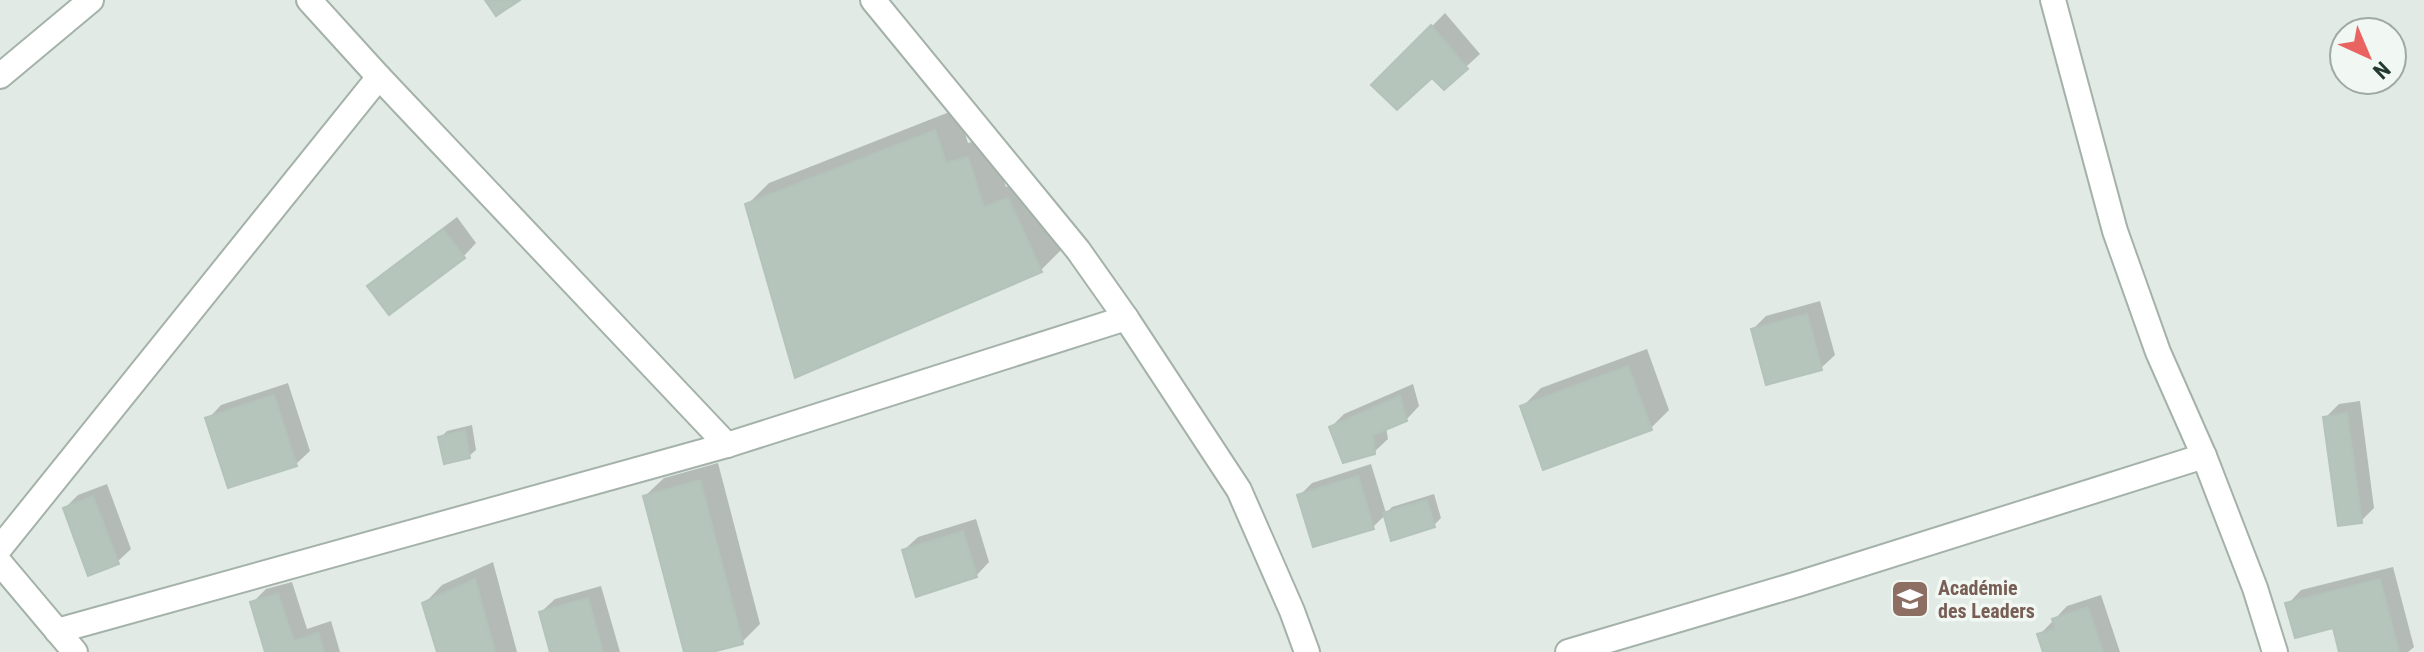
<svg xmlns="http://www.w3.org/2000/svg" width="2424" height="652" font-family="'Roboto Condensed',sans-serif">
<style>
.shadow{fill:#0003}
.building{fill:#b6c5bc;stroke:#b3c3b9;stroke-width:2}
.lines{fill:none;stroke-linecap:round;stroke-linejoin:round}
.minor-casing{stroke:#a4b2aa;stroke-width:28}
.minor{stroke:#fff;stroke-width:24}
.labels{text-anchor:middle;stroke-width:7;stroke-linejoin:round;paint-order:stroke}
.education-label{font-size:20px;font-weight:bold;fill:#785e54;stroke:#f1f7f2;text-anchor:start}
</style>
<rect width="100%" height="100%" fill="#e1eae4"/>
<g class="shadow">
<polygon points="1445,13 1480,54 1444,87 1432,75 1374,85"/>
<polygon points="957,109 968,143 989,137 1006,187 1029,178 1062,249 1040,271 747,205 769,183"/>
<polygon points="457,217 476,243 463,257 369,286 383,273"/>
<polygon points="1820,301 1835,355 1821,368 1753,329 1766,316"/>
<polygon points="1647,349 1669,410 1651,428 1522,407 1541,388"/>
<polygon points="288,383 310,451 296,464 208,419 221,405"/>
<polygon points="1413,384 1419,406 1406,420 1386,427 1388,439 1374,452 1331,427 1344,414"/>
<polygon points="2360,401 2374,508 2361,521 2326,417 2339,404"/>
<polygon points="472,425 476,450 469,456 441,437 447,431"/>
<polygon points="718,463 760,624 742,642 704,652 686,652 645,496 664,478"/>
<polygon points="1371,464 1386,513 1392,507 1434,494 1441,518 1434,525 1386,514 1373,527 1299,496 1312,483"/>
<polygon points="107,484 131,549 117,562 65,508 78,495"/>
<polygon points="976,519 989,562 976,576 904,550 918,537"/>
<polygon points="493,562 517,652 439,652 424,604 442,585"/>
<polygon points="2393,567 2414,647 2408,652 2341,652 2334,626 2288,604 2301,590"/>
<polygon points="292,582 307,629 331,621 340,652 267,652 253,602 266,589"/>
<polygon points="601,586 620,652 552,652 541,612 555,599"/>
<polygon points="2101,595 2120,652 2045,652 2039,635 2054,620 2067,606"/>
</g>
<g class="building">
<polygon points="485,0 520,0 496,16"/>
<polygon points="1431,25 1468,69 1444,90 1432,78 1397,110 1371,85"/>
<polygon points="935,130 946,163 968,157 984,207 1008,198 1042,272 795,378 745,204"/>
<polygon points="443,229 465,258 389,315 367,286"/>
<polygon points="1807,314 1822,370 1766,385 1751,329"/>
<polygon points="1628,366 1652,430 1543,470 1520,406"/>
<polygon points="274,395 297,466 228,488 205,418"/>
<polygon points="1400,396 1407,421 1373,435 1375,454 1343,463 1329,427"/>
<polygon points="2347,413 2362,523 2338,526 2323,417"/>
<polygon points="465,430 470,458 444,464 438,437"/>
<polygon points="1358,476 1374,529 1313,547 1297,495"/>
<polygon points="700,480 743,644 712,652 684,652 643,496"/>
<polygon points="93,496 119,564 88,576 63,508"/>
<polygon points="1427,500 1435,527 1391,541 1383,513"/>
<polygon points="963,531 977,577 916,597 902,550"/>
<polygon points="475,579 495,652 437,652 422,603"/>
<polygon points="2380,579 2399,652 2339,652 2333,628 2295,638 2285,603"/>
<polygon points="278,594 294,641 318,633 324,652 265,652 250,602"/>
<polygon points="588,598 603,652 550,652 539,612"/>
<polygon points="2088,607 2103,652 2043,652 2037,634 2055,629 2052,619"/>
</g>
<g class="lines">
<defs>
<g id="minor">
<polyline points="309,0 379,77 727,445"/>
<polyline points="873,0 1078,250 1126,318 1239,490 1292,611 1307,652"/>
<polyline points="2053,0 2115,231 2158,352 2204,456 2255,588 2275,652"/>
<polyline points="0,76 91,0"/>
<polyline points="0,548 379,77"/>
<polyline points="0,563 75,652"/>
<polyline points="57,631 727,445 1126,318"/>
<polyline points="1568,652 1798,584 2204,456"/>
</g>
</defs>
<use href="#minor" class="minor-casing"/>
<use href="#minor" class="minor"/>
</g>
<defs>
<symbol id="school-square" viewBox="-11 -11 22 22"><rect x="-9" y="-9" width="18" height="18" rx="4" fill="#8d6e63" stroke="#f1f7f2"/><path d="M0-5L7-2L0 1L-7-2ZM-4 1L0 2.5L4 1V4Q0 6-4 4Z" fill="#fff"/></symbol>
</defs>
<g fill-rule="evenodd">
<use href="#school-square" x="1888" y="577" width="44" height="44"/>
</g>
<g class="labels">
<g class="education-label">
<text x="1938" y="595">Académie<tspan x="1938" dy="23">des Leaders</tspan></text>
</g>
</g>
<g transform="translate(2368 56) rotate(136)"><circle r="38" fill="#f1f7f2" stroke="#9eaba4" stroke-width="2"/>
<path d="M0-6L14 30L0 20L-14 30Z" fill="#e96460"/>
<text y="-12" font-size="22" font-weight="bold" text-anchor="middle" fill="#223a2e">N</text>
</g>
</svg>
